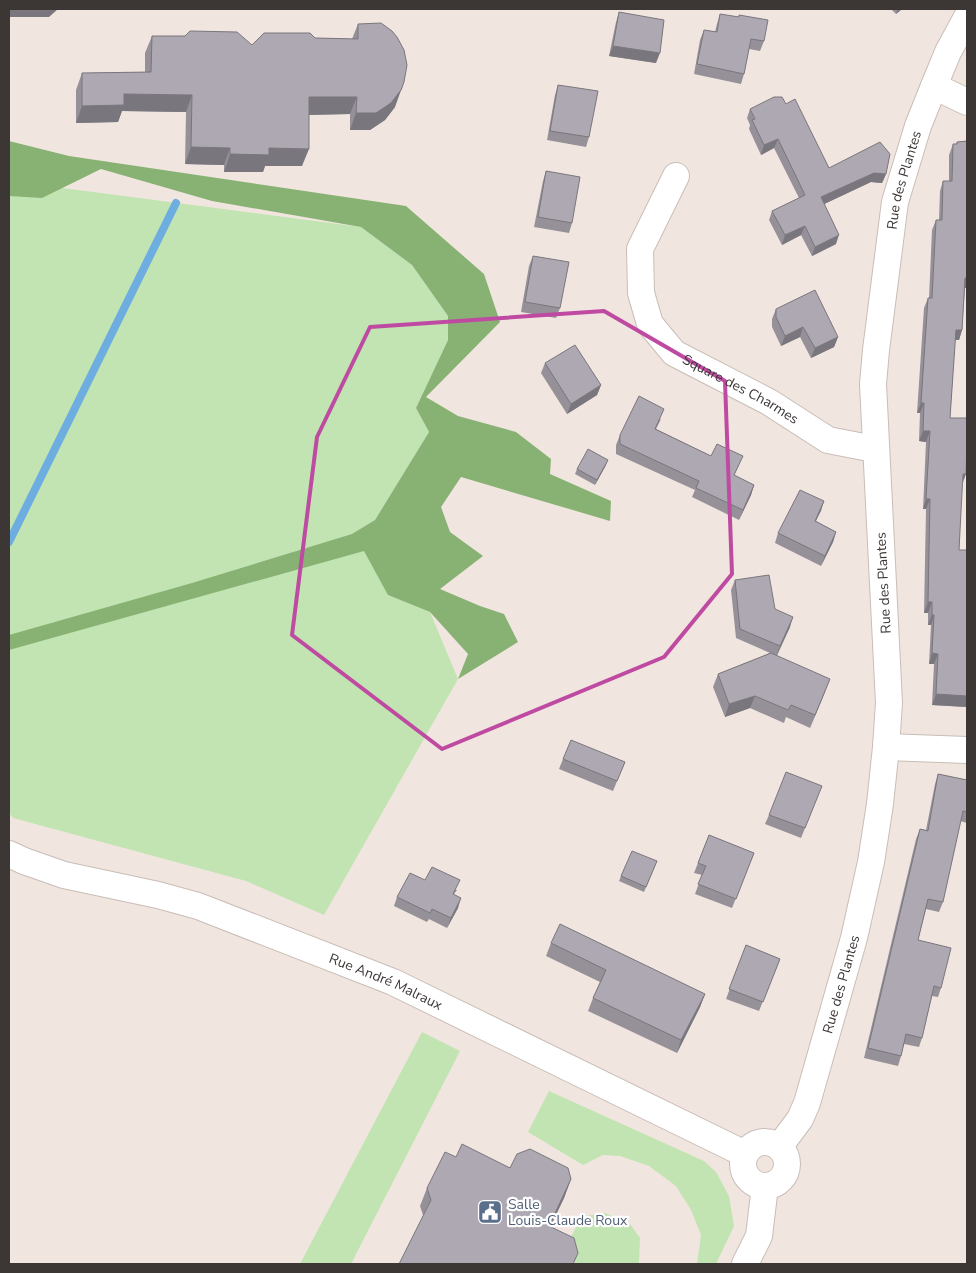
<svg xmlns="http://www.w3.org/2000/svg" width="976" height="1273" font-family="'Nunito Sans',sans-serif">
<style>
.green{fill:#c2e4b2}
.forest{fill:#88b273}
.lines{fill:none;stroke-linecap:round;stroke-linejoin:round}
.stream{stroke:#6eade0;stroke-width:8}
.street-casing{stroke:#c9bdb7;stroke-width:28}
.street{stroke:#fff;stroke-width:26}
.wall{fill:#969099}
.shaded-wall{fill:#7a767d}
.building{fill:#aea8b2;stroke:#7a767d}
.marked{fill:none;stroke:#bf4aa2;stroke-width:4;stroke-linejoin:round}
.labels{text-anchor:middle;stroke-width:4.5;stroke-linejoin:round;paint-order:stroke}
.street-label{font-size:14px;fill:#3c3735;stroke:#fff}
.service-label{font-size:14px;fill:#4e5e75;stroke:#fff;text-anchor:start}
</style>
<rect width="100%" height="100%" fill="#f1e6df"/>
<g class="green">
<polygon points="9,181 361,227 412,265 448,316 448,340 416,408 429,432 375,520 388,595 430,612 458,679 324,915 246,881 13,818 9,813"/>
<polygon points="422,1032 460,1051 351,1264 300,1264"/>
<polygon points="549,1091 704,1161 716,1172 729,1196 734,1226 716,1264 697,1264 701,1235 691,1210 676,1186 649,1166 620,1156 603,1155 583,1165 528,1132"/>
<polygon points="605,1213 630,1224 640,1238 639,1261 638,1264 575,1264 572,1253 565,1249 578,1223 585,1216"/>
</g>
<polygon class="forest" points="9,141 69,156 406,206 484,274 500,322 426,397 458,416 516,432 551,459 550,474 611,501 610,521 461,477 441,507 450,532 483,556 440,589 480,606 504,614 518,642 458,679 468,654 430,612 388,595 364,551 9,650 9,635 192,583 352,534 375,520 429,432 416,408 448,340 448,316 412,265 361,227 212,201 101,169 42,198 9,196"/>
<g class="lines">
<polyline class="stream" points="9,542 176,203"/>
<defs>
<g id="street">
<polyline points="934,86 967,102"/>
<path id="s1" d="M676,176l-36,73 1,44 9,31 24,29 95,49 59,38 36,7 12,-1"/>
<polyline points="886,747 967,750"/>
<path id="s2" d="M9,854l15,7 40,14 94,20 40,11 195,76 352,172"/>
<circle cx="765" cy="1164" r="22"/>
<path id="s3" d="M779,1147l21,-28 7,-16 47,-165 17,-76 9,-58 6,-57 3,-44 -16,-319 3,-34 19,-148 23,-76 16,-40 14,-34 19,-35"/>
<polyline points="745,1264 759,1236 765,1186"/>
</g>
</defs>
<use href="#street" class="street-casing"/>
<use href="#street" class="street"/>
</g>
<g class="wall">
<polygon points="891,9 902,9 896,14"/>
<polygon points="619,12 656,63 609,56 616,22"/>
<polygon points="720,14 764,41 760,51 749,49 744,74 741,84 694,74 700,40 704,30 715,32 717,24"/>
<polygon points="358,24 395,107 385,120 370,130 350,130 350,114 309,115 302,166 265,166 263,172 224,172 224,165 185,164 186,112 122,111 118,122 76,123 76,90 82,73 145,72 145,53 152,36 185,36 252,45 315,38 352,39"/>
<polygon points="558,85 589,137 586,147 547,140 555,95"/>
<polygon points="786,104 829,168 886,174 882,183 871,182 824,204 836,244 812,256 801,235 782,245 769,220 772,211 799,198 774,148 761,155 749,129 750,125 747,118 750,109"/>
<polygon points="967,141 967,288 965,288 962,330 959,340 955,340 950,418 962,483 959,550 967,707 932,705 934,664 929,664 931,625 928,625 928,613 924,613 926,509 923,509 926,442 919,441 920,413 917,413 924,308 928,298 929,298 932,230 936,220 939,220 940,191 943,181 949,181 949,155 953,144 956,144 957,142"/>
<polygon points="546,171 572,223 569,233 534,227 543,181"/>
<polygon points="533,256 560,308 556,318 521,312 529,266"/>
<polygon points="776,309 838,337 834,347 811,358 800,337 781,346 772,327 772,319"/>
<polygon points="545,363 601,385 597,395 567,414 541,373"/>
<polygon points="661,419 656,429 711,456 739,465 734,475 754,485 751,495 739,520 692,497 695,490 616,454 616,445 620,435"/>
<polygon points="606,465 595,485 575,474 577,469"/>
<polygon points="824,501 816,521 836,532 833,542 821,566 775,543 778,533"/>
<polygon points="735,580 775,609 790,627 777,656 825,692 810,728 786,717 784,723 750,708 725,717 713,687 718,674 770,653 736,638 731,590"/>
<polygon points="563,759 625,762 613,791 559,769"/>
<polygon points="938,774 967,780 967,823 960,821 943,902 939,912 926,909 918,940 941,988 938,997 932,996 922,1038 919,1047 904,1044 901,1056 898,1066 864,1058 916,839 920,829 926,830 935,784"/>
<polygon points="818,796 801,838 765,824 769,815"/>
<polygon points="709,835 754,853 732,908 695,894 702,875 694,873"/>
<polygon points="655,866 644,892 619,881 621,876"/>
<polygon points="425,880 457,890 454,894 458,908 447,928 429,919 427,922 394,906 397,897"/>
<polygon points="551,943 705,994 700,1007 677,1053 588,1011 593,998 600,982 546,956"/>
<polygon points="746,945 780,959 759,1011 726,999"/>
<polygon points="456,1157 571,1179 564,1198 550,1227 423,1215 420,1206 427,1188"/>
</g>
<g class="shaded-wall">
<polygon points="9,9 58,9 49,17 9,17"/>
<polygon points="898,9 902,9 896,14"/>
<polygon points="613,46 660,53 656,63 609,56"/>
<polygon points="404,82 395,107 385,120 370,130 350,130 356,113"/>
<polygon points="124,94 192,95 186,112 122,111 118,122 76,123 82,106"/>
<polygon points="309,97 357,97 350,114 303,115"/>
<polygon points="778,139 774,148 761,155 764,145"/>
<polygon points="191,147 230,148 224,165 185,164"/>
<polygon points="269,148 309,149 302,166 265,166 263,172 224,172 230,154"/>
<polygon points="874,173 886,174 882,183 871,182 818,207 821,197"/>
<polygon points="805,226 801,235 782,245 785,235"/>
<polygon points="839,235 836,244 812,256 815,247"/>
<polygon points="965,278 967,278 967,288 961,288"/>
<polygon points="803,327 800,337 781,346 785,336"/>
<polygon points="956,330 962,330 959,340 952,340"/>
<polygon points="838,337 834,347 811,358 815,348"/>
<polygon points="601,385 597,395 567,414 571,404"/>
<polygon points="921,403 924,403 920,413 917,413"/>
<polygon points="923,431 930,431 926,442 919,441"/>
<polygon points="608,460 606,465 595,485 597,480"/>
<polygon points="963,474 966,474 962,485"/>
<polygon points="754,485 751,495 739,520 743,510"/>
<polygon points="926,499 930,499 926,509 923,509"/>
<polygon points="824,501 821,511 811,530 815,521"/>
<polygon points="836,532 833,542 821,566 825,556"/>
<polygon points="928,602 932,602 928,613 924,613"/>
<polygon points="932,615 934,615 931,625 928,625"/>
<polygon points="793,617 790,627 776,656 780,646"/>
<polygon points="932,653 938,654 934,664 929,664"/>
<polygon points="830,679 825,692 810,728 815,715"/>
<polygon points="936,694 967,696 967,707 932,705"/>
<polygon points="755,696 750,708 725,717 729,704"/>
<polygon points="461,898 458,908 447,928 451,918"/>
<polygon points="705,994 700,1007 677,1053 681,1040"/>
<polygon points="571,1179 564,1198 542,1244 549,1226"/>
</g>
<g class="building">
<polygon points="619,12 664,20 660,53 613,46"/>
<polygon points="720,14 739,17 739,15 768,20 764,41 751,39 744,74 697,64 704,30 717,32"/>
<polygon points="381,23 392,31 397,37 404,50 407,65 404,82 401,90 391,103 376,113 356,113 357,97 309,97 309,149 269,148 269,155 230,154 230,148 191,147 192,95 124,94 124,105 82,106 82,73 151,72 152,36 185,36 190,31 237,32 252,45 264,33 310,33 315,38 358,39 358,24"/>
<polygon points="558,85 598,91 589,137 550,131"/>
<polygon points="774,97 782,97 786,104 795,99 829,168 880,142 890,154 886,174 874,173 821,197 839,235 815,247 805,226 785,235 772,211 805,195 778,139 764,145 752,120 755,119 750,109"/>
<polygon points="967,141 967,278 965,278 962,330 956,330 950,418 967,418 967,442 966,474 963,474 959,550 967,550 967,696 936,694 938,654 932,653 934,615 932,615 932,602 928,602 930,499 926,499 930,431 923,431 924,403 921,403 928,298 932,298 936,220 942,220 943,181 952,181 953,144 957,144 957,142"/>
<polygon points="546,171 580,177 572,223 538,217"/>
<polygon points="533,256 569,262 560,308 525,302"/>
<polygon points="815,290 838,337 815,348 803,327 785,336 776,317 776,309"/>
<polygon points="575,345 601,385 571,404 545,363"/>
<polygon points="639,396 664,409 655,429 711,456 717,444 743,456 734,475 754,485 743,510 696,488 699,481 620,444 620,435"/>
<polygon points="588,449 608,460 597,480 577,469"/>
<polygon points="800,490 824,501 815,521 836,532 825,556 778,533"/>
<polygon points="769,575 775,609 793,617 780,646 740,629 735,580"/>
<polygon points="771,653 830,679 815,715 791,705 788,710 755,696 729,704 718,674"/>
<polygon points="571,740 625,762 617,781 563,759"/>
<polygon points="786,772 822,786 805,828 769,815"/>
<polygon points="938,774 967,780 967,812 963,811 943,902 928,899 918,940 951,948 941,988 934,986 922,1038 906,1034 901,1056 868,1048 920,829 928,831"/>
<polygon points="709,835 754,853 736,899 698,884 706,866 698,863"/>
<polygon points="632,851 657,861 646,887 621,876"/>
<polygon points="432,867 460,880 453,894 461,898 451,918 432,909 430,913 397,897 410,873 425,880"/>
<polygon points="560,924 705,994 681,1040 593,998 606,970 551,943"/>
<polygon points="746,945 780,959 763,1002 729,989"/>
<polygon points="462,1144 510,1168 517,1154 530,1149 568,1168 571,1179 549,1226 574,1238 578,1253 573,1264 399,1264 431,1200 427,1188 445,1152 456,1157"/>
</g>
<path class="marked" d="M604,311l121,70 7,193 -68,83 -222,92 -150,-114 25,-198 53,-110z"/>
<defs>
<symbol id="civic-square" viewBox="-11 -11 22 22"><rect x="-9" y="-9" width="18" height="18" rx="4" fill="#5c6f8a" stroke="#fff"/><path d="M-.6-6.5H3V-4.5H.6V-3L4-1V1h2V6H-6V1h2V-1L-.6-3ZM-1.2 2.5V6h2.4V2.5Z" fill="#fff"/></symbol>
</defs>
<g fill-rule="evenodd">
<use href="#civic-square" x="476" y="1198" width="28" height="28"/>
</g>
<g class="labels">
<g class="street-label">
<text dy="5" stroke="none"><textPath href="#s3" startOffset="988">Rue des Plantes</textPath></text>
<text dy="5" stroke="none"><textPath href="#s1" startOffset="271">Square des Charmes</textPath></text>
<text transform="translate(883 583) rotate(-93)" y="5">Rue des Plantes</text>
<text dy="5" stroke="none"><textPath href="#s2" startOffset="399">Rue André Malraux</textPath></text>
<text dy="5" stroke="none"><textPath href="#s3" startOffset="176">Rue des Plantes</textPath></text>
</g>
<g class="service-label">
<text x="508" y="1209">Salle<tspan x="508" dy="16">Louis-Claude Roux</tspan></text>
</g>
</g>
<rect width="976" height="1273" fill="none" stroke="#3c3735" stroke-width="20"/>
</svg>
